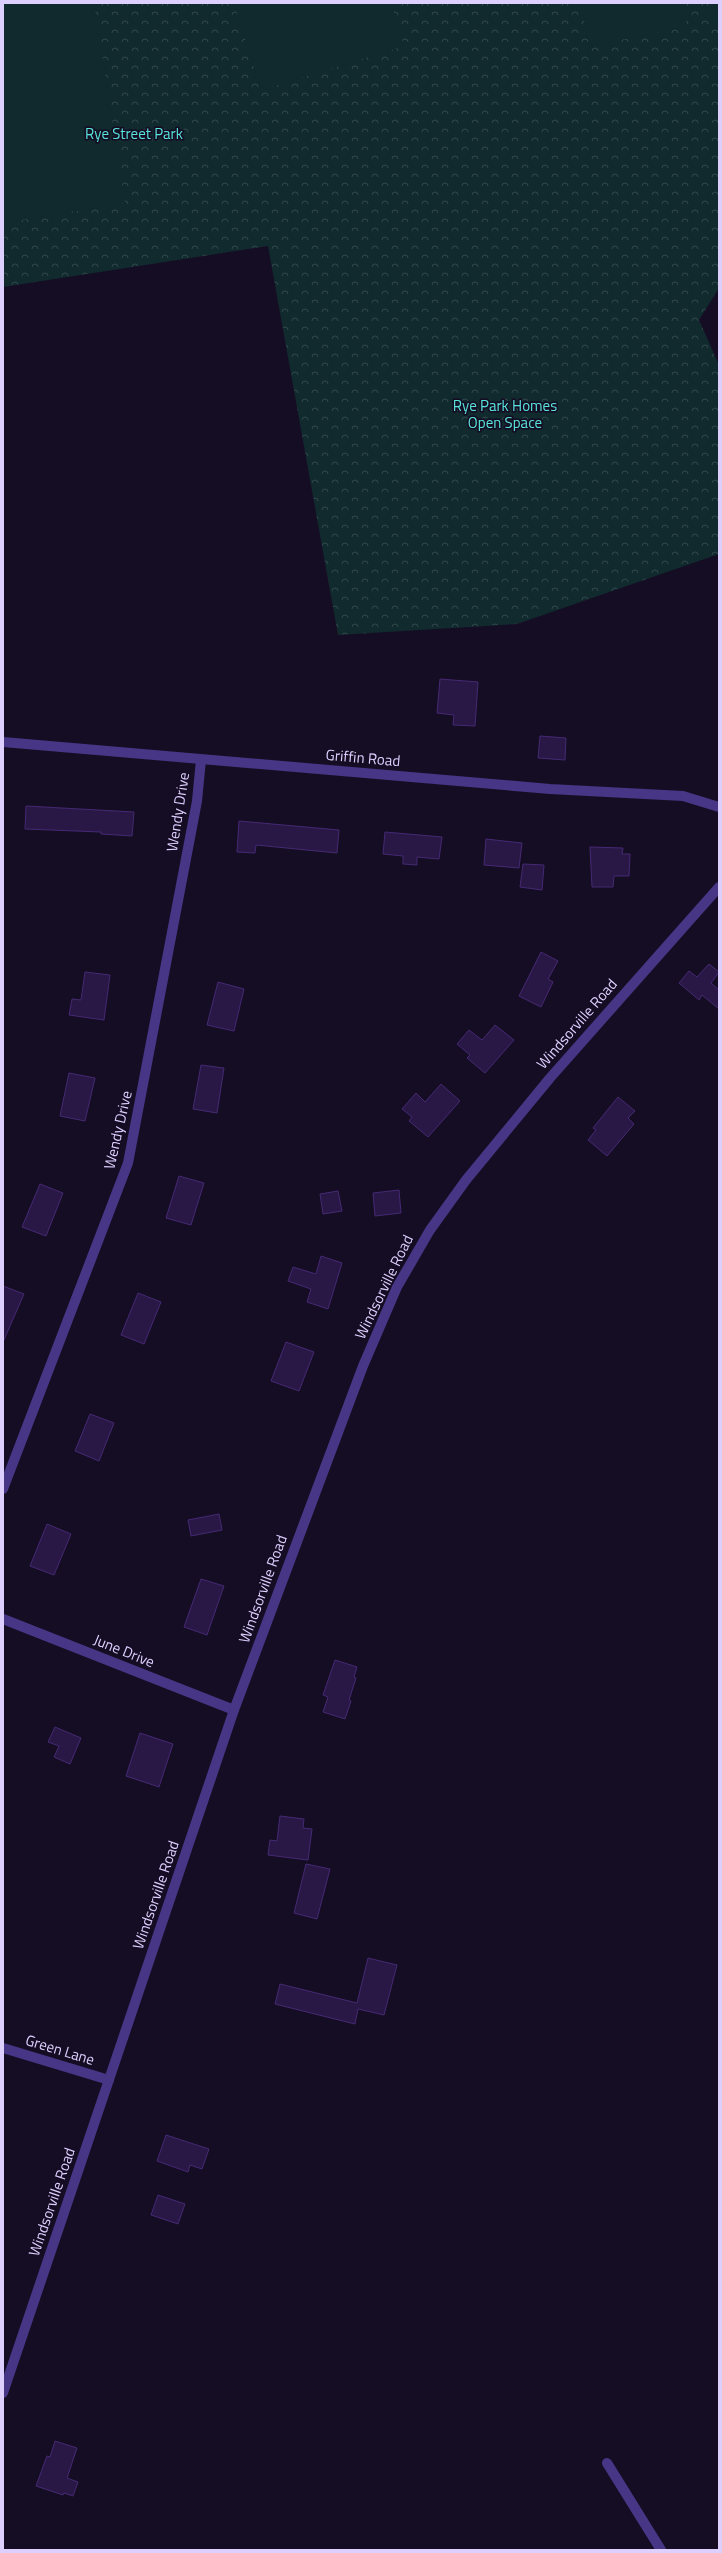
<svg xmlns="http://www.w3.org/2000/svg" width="722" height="2553" font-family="'Titillium Web',sans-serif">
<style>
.forest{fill:url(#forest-crowns)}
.garden{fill:#102a2e}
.building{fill:#291846;stroke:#452973}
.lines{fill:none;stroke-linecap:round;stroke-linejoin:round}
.minor{stroke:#473685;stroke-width:10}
.labels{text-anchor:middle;stroke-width:3.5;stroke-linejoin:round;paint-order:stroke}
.park-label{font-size:15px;fill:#57e4da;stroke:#150d24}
.street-label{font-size:15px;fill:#ddd0ff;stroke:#150d24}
</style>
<defs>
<pattern id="forest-crowns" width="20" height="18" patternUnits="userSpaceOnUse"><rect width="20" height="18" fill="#102a2e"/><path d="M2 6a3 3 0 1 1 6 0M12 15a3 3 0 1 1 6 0" fill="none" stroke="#32484d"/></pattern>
</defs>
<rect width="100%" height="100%" fill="#150d24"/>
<polygon class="forest" points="3,3 719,3 719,288 699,320 719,365 719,554 517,624 338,635 268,246 3,287"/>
<g class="garden">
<polygon points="3,3 94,3 125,203 3,223"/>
<polygon points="234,3 391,3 404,46 261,90"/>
<polygon points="581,3 683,3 687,27 589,46"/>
<polygon points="708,3 719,3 719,23 712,24"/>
</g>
<g class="building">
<polygon points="440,679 478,682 475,726 453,725 454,715 437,713"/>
<polygon points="540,736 566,738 565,760 538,758"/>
<polygon points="26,806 134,812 132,836 101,834 101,832 25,829"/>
<polygon points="239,821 339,830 337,853 256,845 255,853 237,852"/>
<polygon points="385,832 442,837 439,859 417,857 417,865 403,864 403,856 383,854"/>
<polygon points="486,839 522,843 519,868 484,865"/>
<polygon points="590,847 623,848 622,854 630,854 629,876 614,876 613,887 592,887"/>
<polygon points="523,864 544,865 542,890 520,887"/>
<polygon points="541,952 558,961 548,979 553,982 541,1007 519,996"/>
<polygon points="709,964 719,972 711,983 719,990 719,1009 702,995 699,1000 679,983 689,971 697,977"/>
<polygon points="85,972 110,975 104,1020 69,1015 72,999 81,1000"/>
<polygon points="218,982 244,989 234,1031 207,1025"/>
<polygon points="495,1025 514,1040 485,1073 467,1058 470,1055 457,1044 469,1030 482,1040"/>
<polygon points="201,1065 224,1068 217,1113 193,1109"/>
<polygon points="69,1073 95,1078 85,1121 60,1116"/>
<polygon points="441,1084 460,1101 428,1137 409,1121 412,1117 402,1109 416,1093 425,1102"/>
<polygon points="618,1097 635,1111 628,1118 634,1124 607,1156 588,1140 596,1130 593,1128"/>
<polygon points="179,1176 204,1183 191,1225 166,1218"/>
<polygon points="40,1184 63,1193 46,1236 22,1227"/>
<polygon points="399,1190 401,1213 375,1216 373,1193"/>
<polygon points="338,1191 342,1211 323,1214 320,1194"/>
<polygon points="321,1256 342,1263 328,1309 307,1302 311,1289 288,1281 293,1267 316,1274"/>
<polygon points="3,1286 24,1294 3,1342"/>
<polygon points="138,1293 161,1302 144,1344 121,1335"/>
<polygon points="286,1342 314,1352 299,1391 271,1381"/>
<polygon points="90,1414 114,1423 99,1461 75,1451"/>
<polygon points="219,1514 222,1530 191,1536 188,1520"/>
<polygon points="47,1524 71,1534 54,1575 30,1566"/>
<polygon points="201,1579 224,1586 207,1635 184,1627"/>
<polygon points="335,1660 357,1667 354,1677 356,1678 349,1700 351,1701 345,1719 323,1712 328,1697 323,1695"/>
<polygon points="55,1727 81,1738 70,1764 54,1757 59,1746 48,1742"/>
<polygon points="140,1733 173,1744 159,1787 126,1776"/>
<polygon points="280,1816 304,1819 303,1828 312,1829 308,1860 268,1855 270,1840 277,1841"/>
<polygon points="306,1864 330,1869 317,1919 294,1913"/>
<polygon points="368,1958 397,1965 384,2015 358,2009 355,2024 275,2004 280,1984 357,2003"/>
<polygon points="166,2135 209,2149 202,2169 190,2165 188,2172 157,2161"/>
<polygon points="158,2195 185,2204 178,2224 151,2215"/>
<polygon points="55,2441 77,2448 67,2478 78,2482 73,2496 64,2493 63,2495 36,2486 47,2456 50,2457"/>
</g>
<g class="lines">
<g class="minor">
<polyline points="3,742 550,789 683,796 719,807"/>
<polyline points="3,1489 128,1163 197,801 201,760"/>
<polyline points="3,1619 234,1710"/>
<polyline points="3,2048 109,2080"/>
<polyline points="3,2393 234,1710 363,1366 397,1287 430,1230 466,1180 550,1078 719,887"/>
<polyline points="607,2463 661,2550"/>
</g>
</g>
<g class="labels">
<g class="park-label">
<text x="134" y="139">Rye Street Park</text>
<text x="505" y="411">Rye Park Homes<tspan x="505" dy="17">Open Space</tspan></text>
</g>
<g class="street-label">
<text transform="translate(363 758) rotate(5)" y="5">Griffin Road</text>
<text transform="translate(178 812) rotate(-81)" y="5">Wendy Drive</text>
<text transform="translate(577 1024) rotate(-49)" y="5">Windsorville Road</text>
<text transform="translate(118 1130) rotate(-77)" y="5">Wendy Drive</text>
<text transform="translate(384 1287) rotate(-64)" y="5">Windsorville Road</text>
<text transform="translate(263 1589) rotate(-70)" y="5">Windsorville Road</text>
<text transform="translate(124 1651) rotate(22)" y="5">June Drive</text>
<text transform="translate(156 1895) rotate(-71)" y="5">Windsorville Road</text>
<text transform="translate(60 2050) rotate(17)" y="5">Green Lane</text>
<text transform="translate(52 2202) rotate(-71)" y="5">Windsorville Road</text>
</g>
</g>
<rect width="722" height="2553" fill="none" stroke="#ddd0ff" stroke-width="8"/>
</svg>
